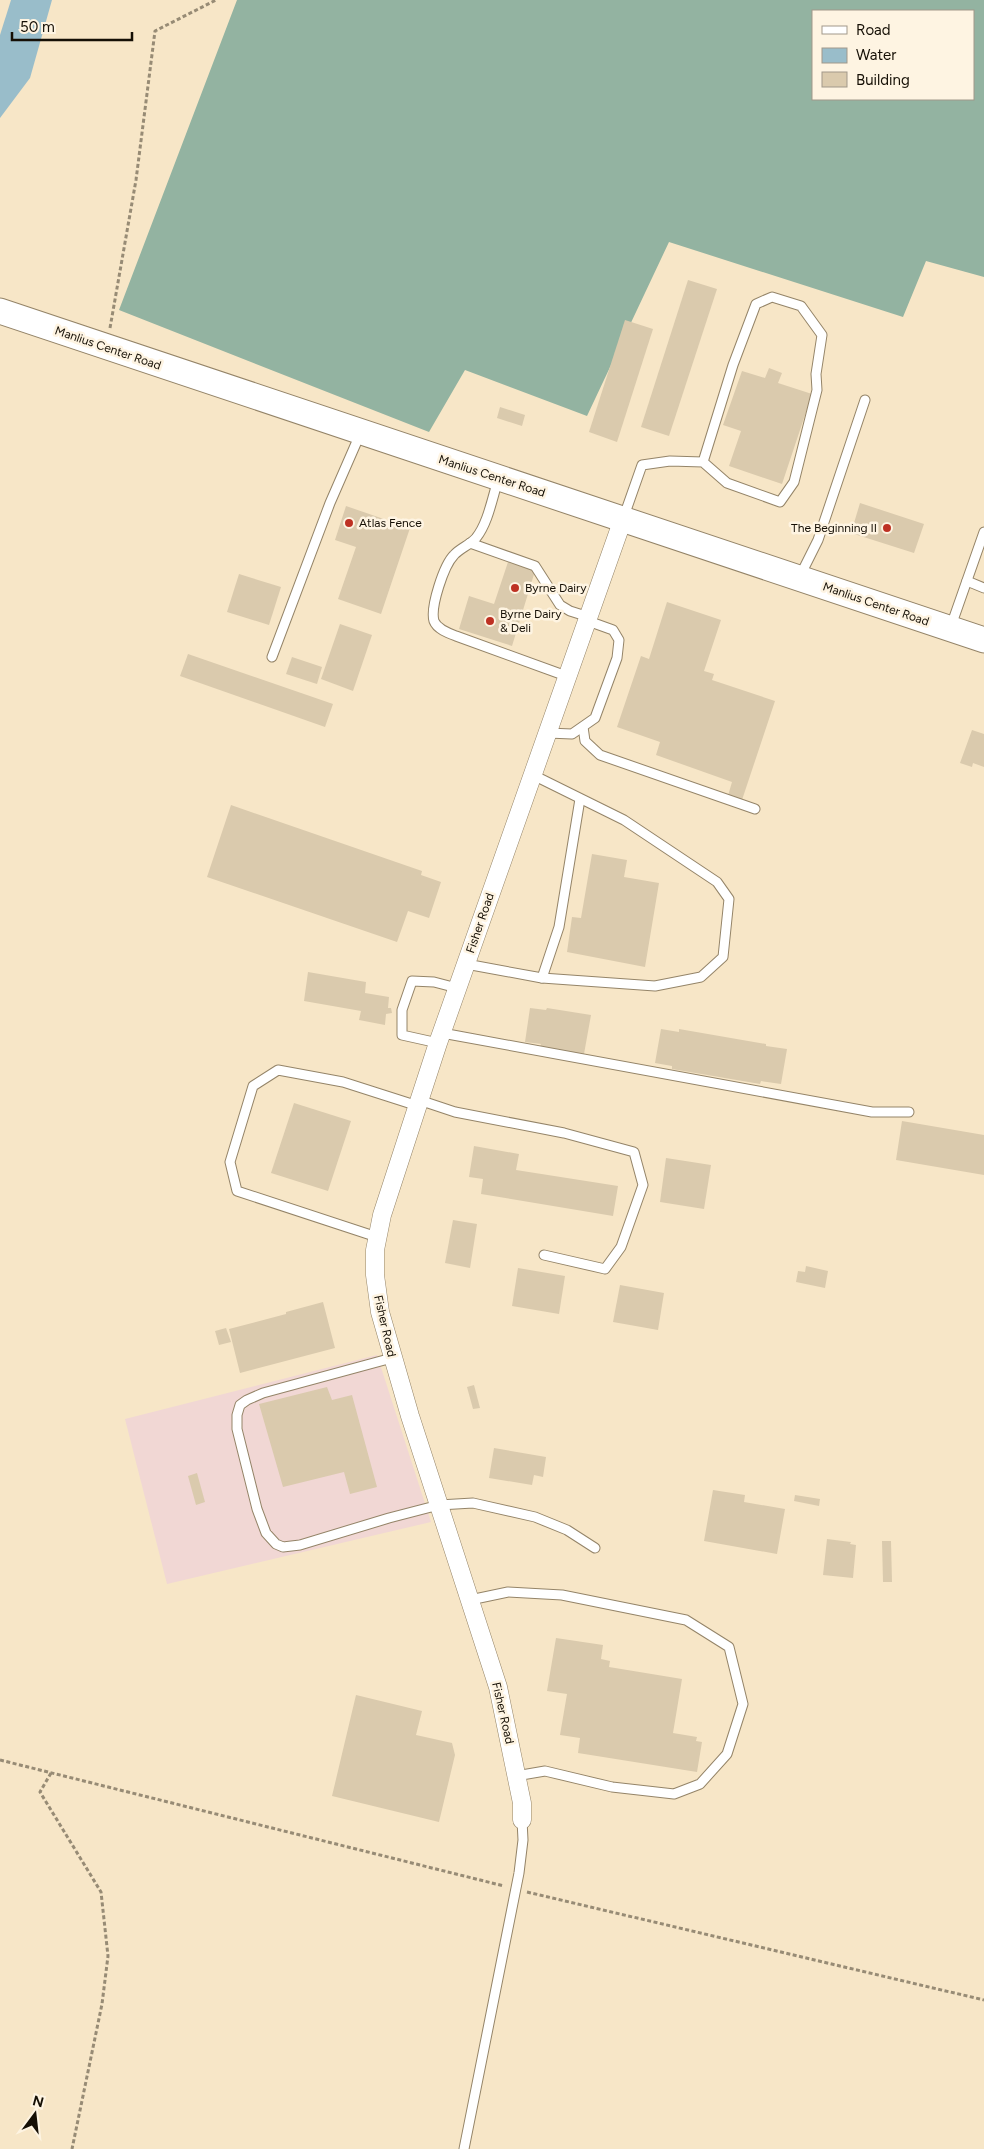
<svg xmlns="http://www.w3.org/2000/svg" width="984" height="2149" font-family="Figtree,sans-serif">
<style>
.industrial{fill:#f1d7d4}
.forest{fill:#93b3a1;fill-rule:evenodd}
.water{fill:#99bdca}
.building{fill:#dacaad}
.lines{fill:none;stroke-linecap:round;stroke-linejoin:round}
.lane-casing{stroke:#948468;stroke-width:11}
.street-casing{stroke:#948468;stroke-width:19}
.secondary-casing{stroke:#948468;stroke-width:27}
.path{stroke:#978b75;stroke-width:3;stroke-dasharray:4 2.5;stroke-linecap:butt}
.lane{stroke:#fff;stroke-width:9}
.street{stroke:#fff;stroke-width:18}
.secondary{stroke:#fff;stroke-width:25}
.poi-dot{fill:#be3123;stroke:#fef4e2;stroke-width:2}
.labels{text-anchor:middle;stroke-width:5;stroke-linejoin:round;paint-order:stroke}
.street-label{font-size:12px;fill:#150f05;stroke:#fef4e2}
.poi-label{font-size:12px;fill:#150f05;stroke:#fef4e2;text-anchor:start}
</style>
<rect width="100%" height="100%" fill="#f7e6c7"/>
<polygon class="industrial" points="377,1355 431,1522 167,1584 125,1419"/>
<path class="forest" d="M237,0h747v277l-58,-16 -23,56 -234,-75 -82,174 -122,-46 -36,62 -310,-122zM813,11h160v88h-160z"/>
<polygon class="water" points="11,0 52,0 30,78 0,118 0,35"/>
<g class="building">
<polygon points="688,280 717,289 669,436 641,427"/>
<polygon points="625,320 653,329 617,442 589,432"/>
<polygon points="769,368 782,373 778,383 812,394 782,484 729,466 741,431 723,425 742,371 765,378"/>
<polygon points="500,407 525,415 522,426 497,418"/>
<polygon points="860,503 924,524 914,553 851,533"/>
<polygon points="346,506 410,528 381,614 338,599 356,547 335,540"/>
<polygon points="508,562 535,571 512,646 459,629 469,596 494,604"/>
<polygon points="239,574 281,587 269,625 227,612"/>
<polygon points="667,602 721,620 704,671 714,674 712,680 775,701 741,803 727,799 732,782 656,755 660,742 617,727 641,656 649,659"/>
<polygon points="340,624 372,635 353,691 321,679"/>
<polygon points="188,654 333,704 325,727 180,676"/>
<polygon points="292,657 322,667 317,684 286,674"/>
<polygon points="972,730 984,734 984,767 973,763 972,767 960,763"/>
<polygon points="231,805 422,871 421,875 441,882 429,918 408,911 397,942 207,877"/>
<polygon points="592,854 627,860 624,877 659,883 645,967 567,952 572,917 581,918"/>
<polygon points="308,972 366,982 365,993 389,997 388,1008 391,1008 392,1013 386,1014 385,1025 359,1020 361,1011 304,1001"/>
<polygon points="530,1008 546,1010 547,1008 591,1015 584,1054 540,1047 541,1044 525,1042"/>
<polygon points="661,1029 679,1032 679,1029 766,1044 766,1046 787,1049 781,1084 761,1081 760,1084 672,1069 672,1066 655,1063"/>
<polygon points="294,1103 351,1121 328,1191 271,1173"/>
<polygon points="902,1121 984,1135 984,1175 896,1160"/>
<polygon points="474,1146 519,1154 516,1170 618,1186 613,1216 481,1194 483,1179 469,1177"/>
<polygon points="666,1158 711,1165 704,1209 660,1202"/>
<polygon points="453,1220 477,1224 470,1268 445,1263"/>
<polygon points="806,1266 828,1271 825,1288 796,1282 798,1271 805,1272"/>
<polygon points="518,1268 565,1276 559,1314 512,1306"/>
<polygon points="620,1285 664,1293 658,1330 613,1322"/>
<polygon points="323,1302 335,1348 240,1373 229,1329 286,1314 286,1312"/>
<polygon points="226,1328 231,1342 219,1345 215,1331"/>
<polygon points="474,1385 480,1408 473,1409 467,1387"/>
<polygon points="327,1387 332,1400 352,1395 377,1487 350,1494 344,1472 283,1487 259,1404"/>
<polygon points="494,1448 546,1457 543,1477 534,1475 532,1485 489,1478"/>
<polygon points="197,1473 205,1502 196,1505 188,1476"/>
<polygon points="713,1490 745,1495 744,1502 785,1509 777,1554 704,1541"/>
<polygon points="795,1495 820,1499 819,1506 794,1501"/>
<polygon points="827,1539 851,1542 850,1544 856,1545 853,1578 823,1575"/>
<polygon points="882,1541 891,1541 892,1582 883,1582"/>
<polygon points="556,1638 603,1645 601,1659 610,1661 609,1667 682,1679 673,1733 697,1737 696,1741 702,1742 697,1772 578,1753 580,1738 560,1735 567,1694 547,1691"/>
<polygon points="356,1695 422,1711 416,1735 452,1743 455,1755 439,1822 332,1796"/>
</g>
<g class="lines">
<defs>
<g id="lane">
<path d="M498,480c-6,19 -10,43 -22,58 -6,7 -16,10 -22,17 -10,10 -24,52 -20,66 3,8 14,12 22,15l113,41"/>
<polyline points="623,519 642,465 670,461 703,462 733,365 756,304 772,297 801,306 822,335 816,374 817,390 794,482 780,502 727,483 703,462"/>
<polyline points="470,543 535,566 560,605 570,611 589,617"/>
<polyline points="800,576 818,540 865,400"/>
<polyline points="967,581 984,588"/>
<polyline points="951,626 984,532"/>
<polyline points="272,657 330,503 361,432"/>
<polyline points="583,727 585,741 600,755 755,809"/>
<polyline points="548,733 572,734 595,718 617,658 619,640 613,630 588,621"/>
<polyline points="466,964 542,978 655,986 701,977 723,957 729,899 717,882 624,820 533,775"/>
<polyline points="542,978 559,927 580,799"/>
<polyline points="442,1033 872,1112 909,1112"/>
<polyline points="438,1043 402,1035 402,1010 412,981 434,982 457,988"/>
<polyline points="419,1100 455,1112 564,1133 634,1152 643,1185 621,1247 605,1269 544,1255"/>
<polyline points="377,1237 237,1191 230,1162 253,1086 278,1070 343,1082 418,1106"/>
<polyline points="392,1358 263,1393 247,1400 240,1405 237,1415 237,1429 257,1509 266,1533 276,1544 283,1547 300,1545 389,1518 439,1505 473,1503 535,1517 567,1530 595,1548"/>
<polyline points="470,1600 508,1592 562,1595 686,1620 729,1647 743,1704 727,1754 700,1784 674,1794 612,1787 545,1771 516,1776"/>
<polyline points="464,2149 519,1873 523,1840 522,1820"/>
</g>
<polyline id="street" points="522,1820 522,1803 498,1687 410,1416 380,1312 375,1275 375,1250 382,1215 438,1043 623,519"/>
<polyline id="secondary" points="0,311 984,640"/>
</defs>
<use href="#lane" class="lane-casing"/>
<use href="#street" class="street-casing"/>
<use href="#secondary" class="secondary-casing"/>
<g class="path">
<polyline points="110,328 136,180 155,31 216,0"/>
<polyline points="0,1760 504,1886"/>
<polyline points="51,1773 40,1792 101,1892 108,1956 102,2004 72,2149"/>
<polyline points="527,1892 984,2000"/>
</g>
<use href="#lane" class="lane"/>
<use href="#street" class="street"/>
<use href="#secondary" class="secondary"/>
</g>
<g class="poi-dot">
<circle cx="349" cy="523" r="5"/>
<circle cx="887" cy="528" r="5"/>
<circle cx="515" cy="588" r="5"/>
<circle cx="490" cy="621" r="5"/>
</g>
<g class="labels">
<g class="street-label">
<text transform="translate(108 348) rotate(19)" y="4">Manlius Center Road</text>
<text transform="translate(492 476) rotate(18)" y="4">Manlius Center Road</text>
<text transform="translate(876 604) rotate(19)" y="4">Manlius Center Road</text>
<text transform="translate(480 923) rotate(-71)" y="4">Fisher Road</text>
<text transform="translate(385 1326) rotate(77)" y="4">Fisher Road</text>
<text transform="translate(503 1713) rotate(77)" y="4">Fisher Road</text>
</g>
<g class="poi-label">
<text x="359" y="527">Atlas Fence</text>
<text x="877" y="532" text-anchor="end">The Beginning II</text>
<text x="525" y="592">Byrne Dairy</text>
<text x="500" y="618">Byrne Dairy<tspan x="500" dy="14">&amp; Deli</tspan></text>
</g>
</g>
<rect x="812" y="10" width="162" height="90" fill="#fef4e2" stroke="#a1988a"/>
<rect x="822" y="26" width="25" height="8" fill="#ffffff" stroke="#a1988a"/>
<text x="856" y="35" font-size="15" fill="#150f05">Road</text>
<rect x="822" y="48" width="25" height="15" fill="#99bdca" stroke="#a1988a"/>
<text x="856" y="60" font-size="15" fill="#150f05">Water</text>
<rect x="822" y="72" width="25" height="15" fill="#dacaad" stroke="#a1988a"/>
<text x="856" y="85" font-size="15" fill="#150f05">Building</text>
<g transform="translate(35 2114) rotate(15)" stroke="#fef4e2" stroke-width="4" paint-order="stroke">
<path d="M0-4L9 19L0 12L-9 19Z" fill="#150f05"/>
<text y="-8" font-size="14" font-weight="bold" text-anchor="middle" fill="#150f05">N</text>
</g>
<path d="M12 32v8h120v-8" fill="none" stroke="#150f05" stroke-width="2.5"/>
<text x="20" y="32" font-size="15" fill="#150f05" stroke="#fef4e2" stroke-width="4" paint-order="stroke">50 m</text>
</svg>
